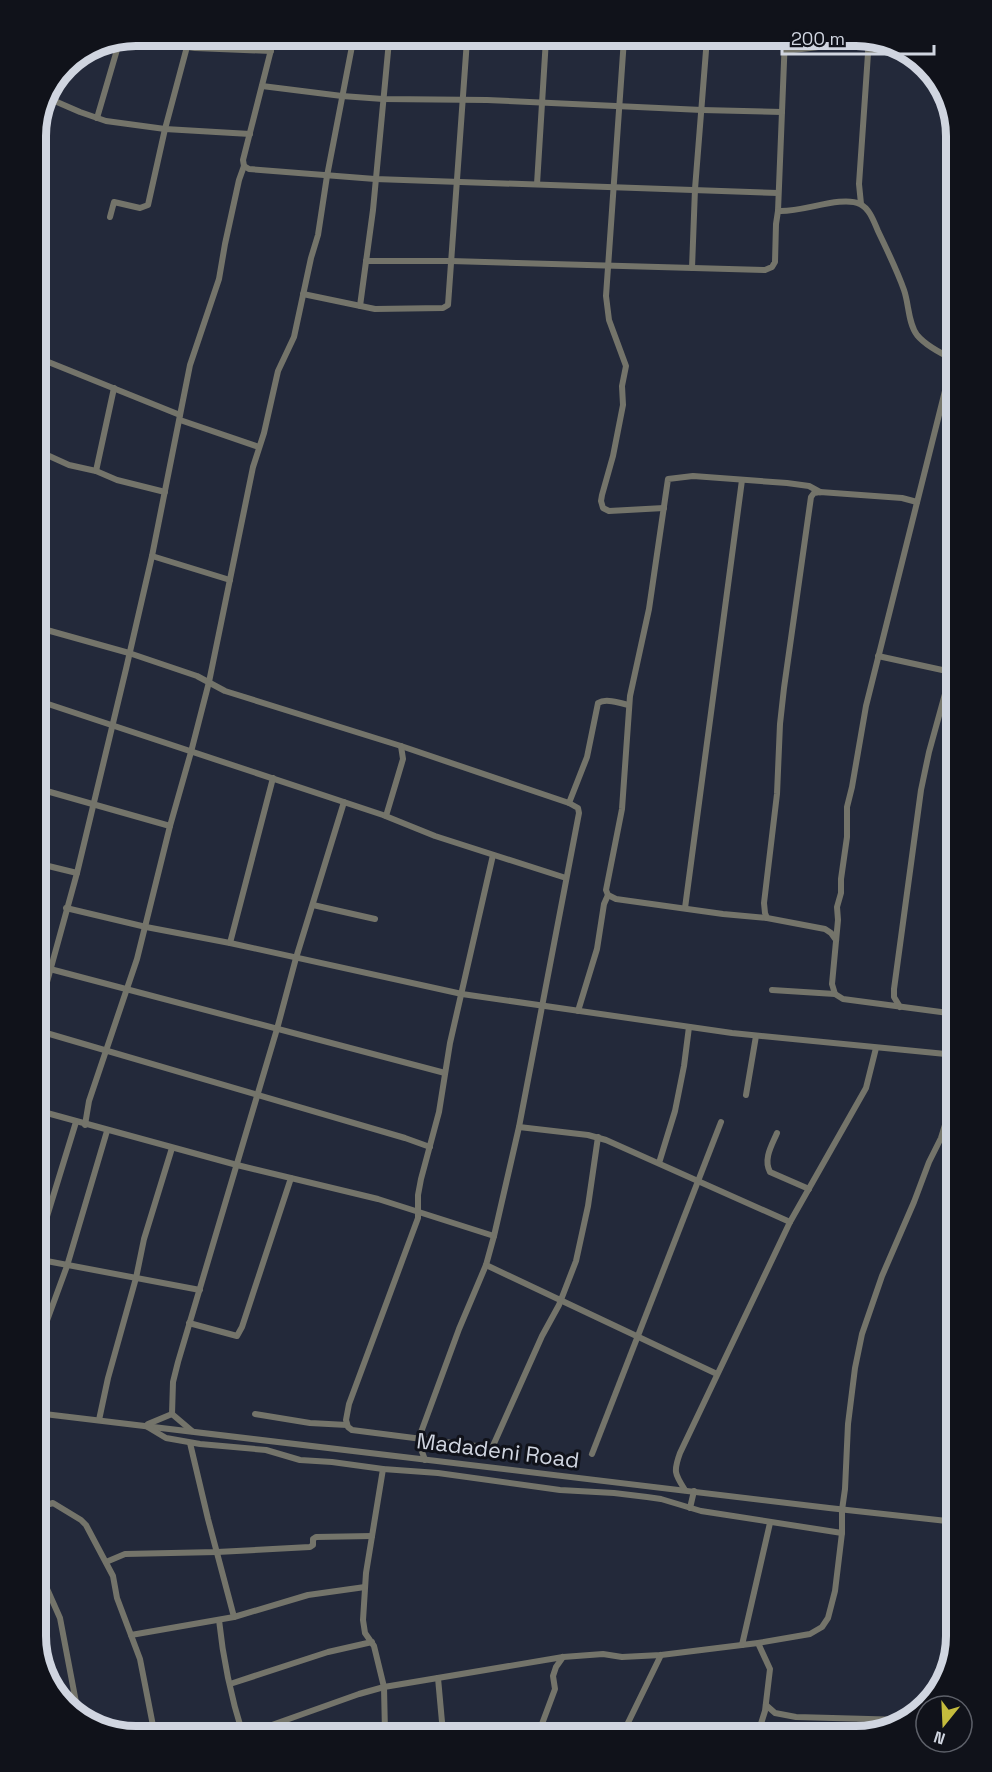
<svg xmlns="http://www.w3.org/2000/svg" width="992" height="1772" font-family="'Space Grotesk',sans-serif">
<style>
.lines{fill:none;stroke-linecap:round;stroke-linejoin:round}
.minor{stroke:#74746a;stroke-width:6}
.labels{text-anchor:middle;stroke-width:6;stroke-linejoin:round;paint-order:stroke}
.street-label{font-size:22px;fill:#d0d5e0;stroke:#10121a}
.rim{fill:none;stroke:#d0d5e0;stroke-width:8}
</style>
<rect width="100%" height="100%" fill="#23293a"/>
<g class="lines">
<g class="minor">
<path d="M785,37l-7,174c23,2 63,-16 82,-7 10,5 14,18 18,27 9,19 19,39 26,59 5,14 4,33 13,45 9,11 25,19 38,25"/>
<polyline points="624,39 606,296 609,320 626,366 622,386 623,405 613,456 602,495 601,501 603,508 609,511 664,508"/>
<polyline points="273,42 243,160 244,166 249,169 375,179 778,193"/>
<polyline points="159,43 195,48 271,51"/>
<polyline points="785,51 868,41"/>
<polyline points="868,51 908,53"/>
<polyline points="262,86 342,96 383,99 487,100 702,110 782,112"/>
<polyline points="50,99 80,112 106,121 165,129 250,134"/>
<polyline points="97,118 119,43"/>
<polyline points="537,184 546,39"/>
<polyline points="861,204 859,184 869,39"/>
<polyline points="110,217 114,202 140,208 148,205 165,129 188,43"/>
<polyline points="366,261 451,261 765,270 772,267 775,262 776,224 778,211"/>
<polyline points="692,268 695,189 707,38"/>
<polyline points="303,294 375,309 443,308 448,305 467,40"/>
<polyline points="360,306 373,210 389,41"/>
<polyline points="36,357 180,415"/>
<polyline points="953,359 866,706 852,787 847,807 847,837 841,879 841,893 837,907 838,920 832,984 835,994 843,999 956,1014"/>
<polyline points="180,420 259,447"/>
<polyline points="36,450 69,465 96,471 117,480 165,492"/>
<polyline points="96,471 114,388"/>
<polyline points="820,492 809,486 787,483 693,476 668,479 649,609 630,696 622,809 606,890 608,895 616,899 723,914 767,918 825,929 831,933 836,940"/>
<polyline points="152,556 230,580"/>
<polyline points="36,627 129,653 197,676 225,691 401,746 569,803 578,808 579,813 519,1127 494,1236 486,1265 459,1329 420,1435 420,1446 425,1460"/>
<polyline points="878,656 956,673"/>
<polyline points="36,700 383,815 435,836 566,878"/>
<polyline points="36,788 170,826"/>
<path d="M569,803l18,-46 11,-54c8,-5 21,0 31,2"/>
<polyline points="386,816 403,759 401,746"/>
<polyline points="493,855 450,1043 439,1112 421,1179 418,1195 418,1218 349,1404 346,1420 348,1427 352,1430 492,1448 542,1336 559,1305 576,1261 588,1206 598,1137"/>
<polyline points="36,863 77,873"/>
<polyline points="313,905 375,919"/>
<polyline points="66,908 146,927 230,943 462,994 732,1033 956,1055"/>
<polyline points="685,908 742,480"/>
<polyline points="767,918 765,913 764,903 777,794 780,724 784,688 811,497 814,493 820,492 902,498 917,502"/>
<polyline points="230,943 273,778"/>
<polyline points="50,969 445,1073"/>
<polyline points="772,990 835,994"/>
<polyline points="900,1007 894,997 894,989 921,790 929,752 956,654"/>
<polyline points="578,1011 597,949 604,904 608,895"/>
<polyline points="36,1022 77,873 126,669 152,556 190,365 219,279 225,244 239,180 244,166"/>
<polyline points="36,1030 405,1138 430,1147"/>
<polyline points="746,1095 756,1036"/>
<polyline points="36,1110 237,1165 378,1199 494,1236"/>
<polyline points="85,1125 89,1101 137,959 170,826 191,752 209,682 253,467 264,433 278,371 294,337 311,258 318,235 327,176 353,41"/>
<polyline points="519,1127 588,1135 606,1140 790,1222"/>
<path d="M777,1133c-5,12 -14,26 -7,39l39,17"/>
<polyline points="659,1163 675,1111 684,1066 689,1027"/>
<polyline points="36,1252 76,1122"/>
<polyline points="36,1259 200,1290"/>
<polyline points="486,1265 717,1374"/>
<polyline points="189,1323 237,1336 242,1327 291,1178"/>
<polyline points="45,1326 67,1266 107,1131"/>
<polyline points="36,1413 829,1508 956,1522"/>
<polyline points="172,1414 173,1382 178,1362 277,1029 296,958 344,802"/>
<polyline points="172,1414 192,1431"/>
<polyline points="255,1414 310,1423 347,1425"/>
<polyline points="99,1420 108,1378 136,1278 144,1239 172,1148"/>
<polyline points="148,1424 172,1414"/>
<polyline points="146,1426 166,1438 200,1444 266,1450 300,1460 332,1462 383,1469 438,1473 560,1490 614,1493 647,1497 661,1499 701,1511 842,1533"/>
<polyline points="190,1443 208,1519 234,1617"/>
<polyline points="592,1454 721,1122"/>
<polyline points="383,1469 366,1573 363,1620 365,1633 374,1646 384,1687 385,1733"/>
<path d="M685,1490c-10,-16 -12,-18 -5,-37l110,-231 76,-134 10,-40"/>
<polyline points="36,1508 53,1503 81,1520 86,1525 113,1576 117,1598 140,1659 155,1736"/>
<polyline points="690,1508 694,1491"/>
<polyline points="106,1562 125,1554 217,1552 310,1547 313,1545 313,1539 316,1537 372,1536"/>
<polyline points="36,1564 60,1618 79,1718"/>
<path d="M219,1620c4,39 12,77 24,115"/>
<polyline points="131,1635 234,1617 308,1595 365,1587"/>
<polyline points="758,1643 770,1669 765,1711 759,1730"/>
<polyline points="742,1645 770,1523"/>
<polyline points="438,1678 443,1733"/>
<polyline points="230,1684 328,1652 372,1642"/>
<polyline points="766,1705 775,1713 796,1717 905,1720"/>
<polyline points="442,1727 462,1733"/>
<polyline points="624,1731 661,1655"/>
<polyline points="539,1732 555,1689 553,1676 556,1667 563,1657"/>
<polyline points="244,1735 359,1694 384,1687 563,1657 603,1654 622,1657 661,1655 758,1643 810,1634 822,1627 828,1618 835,1591 842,1533 842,1510 845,1489 848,1424 855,1368 862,1334 882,1276 914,1202 929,1162 941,1138 955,1093 956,1078"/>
</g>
</g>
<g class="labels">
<g class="street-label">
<text transform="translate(498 1450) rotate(7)" y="8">Madadeni Road</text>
</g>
</g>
<path d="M0 0H992V1772H0ZM136 46H856A90 90 0 0 1 946 136V1636A90 90 0 0 1 856 1726H136A90 90 0 0 1 46 1636V136A90 90 0 0 1 136 46Z" fill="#10121a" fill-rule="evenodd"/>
<path class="rim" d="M136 46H856A90 90 0 0 1 946 136V1636A90 90 0 0 1 856 1726H136A90 90 0 0 1 46 1636V136A90 90 0 0 1 136 46Z"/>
<g transform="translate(944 1724) rotate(198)"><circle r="28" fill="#10121a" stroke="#5d6069" stroke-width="1.5"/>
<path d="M0-4.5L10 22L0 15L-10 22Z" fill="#c5bc3d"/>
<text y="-9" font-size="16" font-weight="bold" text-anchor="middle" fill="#d0d5e0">N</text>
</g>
<path d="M782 45v9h152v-9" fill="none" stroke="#d0d5e0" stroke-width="3"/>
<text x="791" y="45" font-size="18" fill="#d0d5e0" stroke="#10121a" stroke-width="4.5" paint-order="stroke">200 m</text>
</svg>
